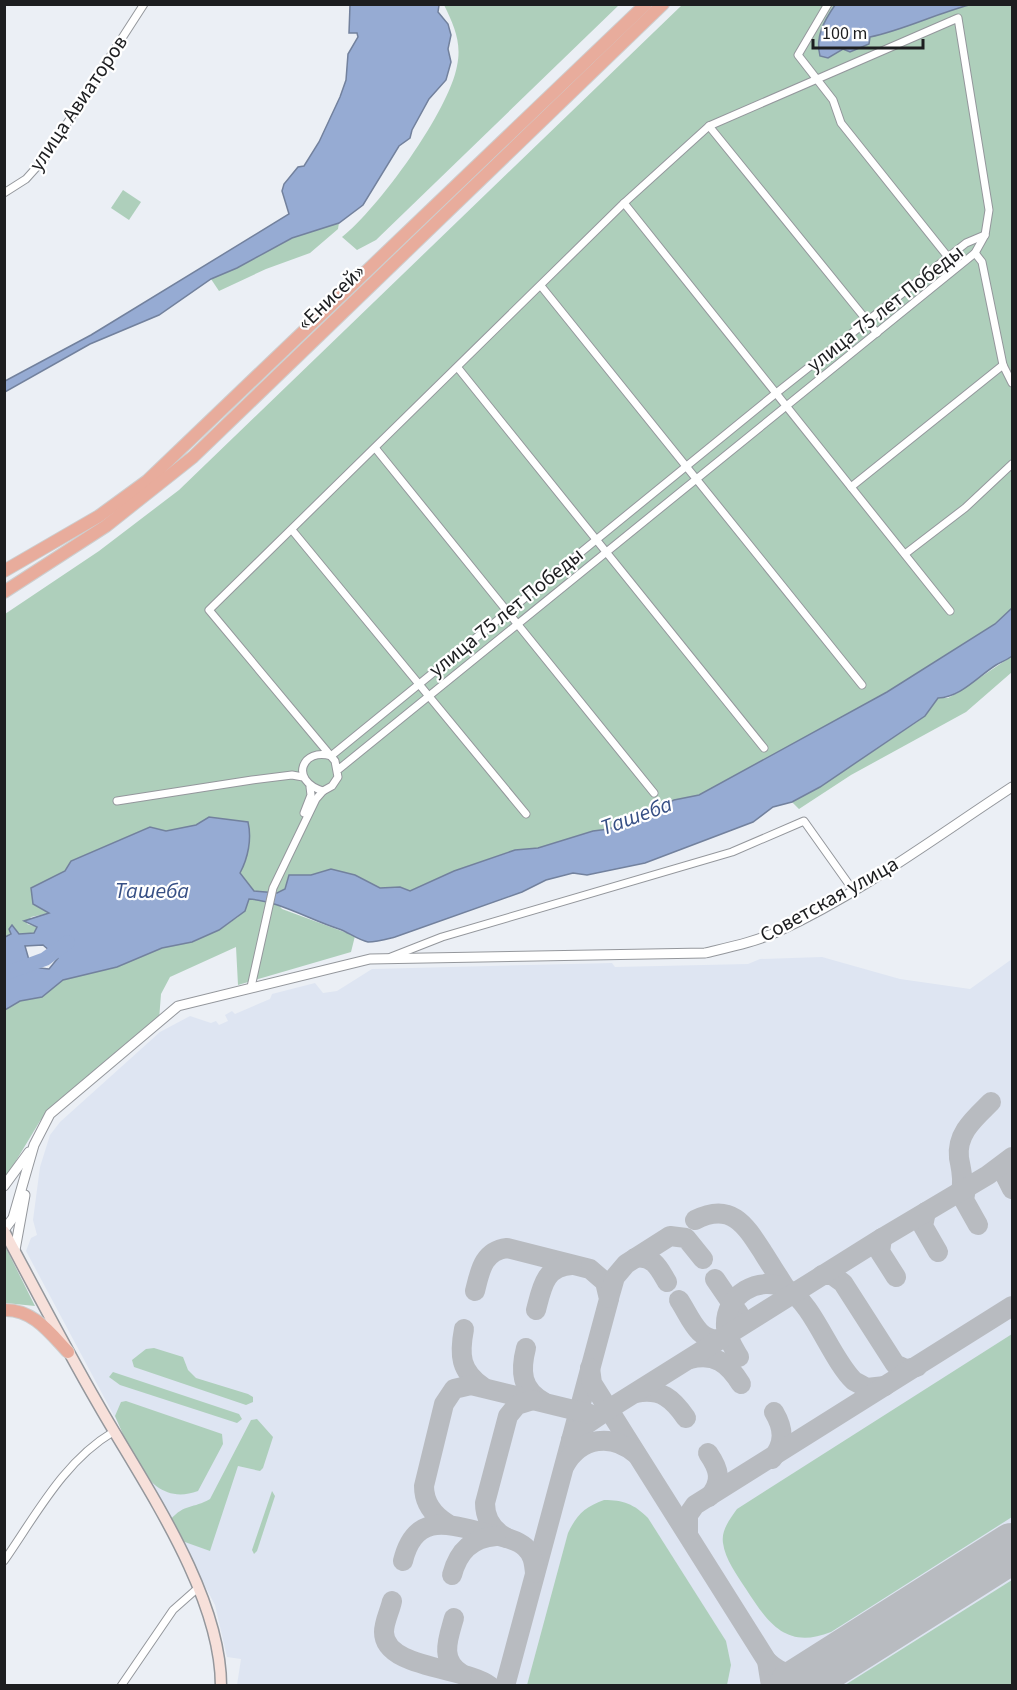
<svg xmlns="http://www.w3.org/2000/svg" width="1017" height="1690" font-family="'Source Sans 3',sans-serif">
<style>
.built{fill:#dee5f2}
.green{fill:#aecfbb}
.water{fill:#96abd3;stroke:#72819d;stroke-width:1.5;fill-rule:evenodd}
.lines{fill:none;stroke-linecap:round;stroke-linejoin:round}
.river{stroke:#96abd3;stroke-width:14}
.taxiway{stroke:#b8bbc0;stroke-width:20}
.runway{stroke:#b8bbc0;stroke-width:50}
.minor-casing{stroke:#94979c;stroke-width:9}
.tertiary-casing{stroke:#94979c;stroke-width:11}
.secondary-casing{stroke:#94979c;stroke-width:13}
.trunk-casing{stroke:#cdcece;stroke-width:14}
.minor{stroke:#fff;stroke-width:7}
.tertiary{stroke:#fff;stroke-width:9}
.secondary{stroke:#f7e0da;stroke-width:10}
.trunk{stroke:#e8ac9c;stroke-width:12}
.labels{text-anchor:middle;stroke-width:4.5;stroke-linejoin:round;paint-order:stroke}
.street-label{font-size:21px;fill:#1d1e20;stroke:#fff}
.water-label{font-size:22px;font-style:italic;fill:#375085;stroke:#fff}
</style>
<rect width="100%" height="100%" fill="#ebeff5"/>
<polygon class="built" points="822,957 900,979 970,989 1012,959 1012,1685 237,1685 241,1659 227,1657 215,1605 26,1251 31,1238 37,1235 33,1220 40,1167 50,1135 60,1122 160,1032 190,1016 211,1023 216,1021 219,1025 228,1021 225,1015 232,1011 235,1014 270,999 272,994 315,983 323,993 337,991 372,969 612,963 615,967 748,964 760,959"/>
<g class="green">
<path d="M444,5h175l-243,235 -19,10 -15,-13c36,-28 107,-126 115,-171 5,-23 -3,-41 -13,-61z"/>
<polygon points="682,5 1012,5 1012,608 995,624 887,692 699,795 674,800 609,829 593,831 538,848 515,850 454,871 410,891 400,887 380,888 355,875 331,869 311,875 289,875 285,889 277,893 253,891 240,873 249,843 248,822 209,817 196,825 166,831 150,827 71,861 65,871 31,888 33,904 50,913 31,917 27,924 37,927 34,933 19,934 12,926 11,933 5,937 5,614 99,551 179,490"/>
<polygon points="123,190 141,202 129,220 111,208"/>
<polygon points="339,223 338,229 310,253 266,269 219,291 211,279 237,268 292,238"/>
<polygon points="1012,656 1012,672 966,712 851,775 799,809 792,802 820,787 917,722 925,716 938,698 948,698 957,693"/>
<polygon points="249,899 276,902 282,909 355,936 351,952 238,985 236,947 170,977 161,994 159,1020 59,1101 40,1121 5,1179 5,1010 20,1001 42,997 63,980 117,967 162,948 192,942 219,930 238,917"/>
<polygon points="6,1248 35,1306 5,1303"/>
<path d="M1012,1334v183l-181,115c-45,18 -63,-9 -85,-43 -9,-14 -21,-30 -23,-46 -2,-13 7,-24 14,-34z"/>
<polygon points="154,1348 183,1357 188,1370 196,1378 248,1394 253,1397 253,1402 246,1405 134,1367 132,1360 146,1349"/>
<polygon points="113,1372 239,1414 242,1419 237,1423 120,1385 109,1377"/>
<path d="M126,1401l96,33 1,10 -25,47c-49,18 -67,-40 -83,-75l6,-14z"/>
<path d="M257,1419l16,18 -10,31 -3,3 -22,-5 -28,85 -28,-10 -12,-21c15,-17 23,-11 40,-21l41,-79z"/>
<polygon points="272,1491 275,1496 257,1551 254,1554 252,1550"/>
<path d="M604,1500c19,0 30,4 44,18l78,123 5,24 -4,20h-200l41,-152c9,-19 17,-26 36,-33z"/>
<polygon points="1012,1580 1012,1685 845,1685"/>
</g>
<g class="water">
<polygon points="350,5 439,5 438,12 448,24 451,35 448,49 451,62 446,80 429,99 412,130 410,138 399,146 363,205 339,223 292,238 237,268 211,279 159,315 90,344 5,392 5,381 91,335 289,214 282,191 284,184 298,167 304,166 319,142 340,97 346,80 348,54 358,37 357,33 349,33"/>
<path d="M869,5v-1l100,1c-34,9 -65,25 -99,32l-1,7 -19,8 -7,-3 -15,9 -8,-2c-5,-19 4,-35 15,-51z"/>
<path d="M1012,608v48c-5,4 -11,6 -16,9 -19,12 -35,32 -58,33l-13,18 -105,71 -28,15 -19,5 -20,15 -108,41 -58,12 -14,-2 -27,7 -24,12 -127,45c-8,2 -18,5 -27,5 -10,-2 -20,-10 -29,-13 -29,-9 -60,-28 -90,-30l-4,12 -26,19 -27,12 -30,6 -45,19 -54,13 -21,17 -22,4 -15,9v-73l6,-3 -2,-5 3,-4 7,9 15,-1 3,-6 -13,-6 25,-8 -16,-9 -2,-16 34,-17 6,-10 79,-34 16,4 30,-6 13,-8 39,5c4,17 0,36 -8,51l14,18 23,2 8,-4 4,-14h22l20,-6 24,6 25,13 20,-1 10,4 44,-20 61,-21 23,-2 55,-17 16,-2 65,-29 25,-5 188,-103 108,-68zM43,945l15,13 -9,11 -18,-2 -6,-21z"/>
</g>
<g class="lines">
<polyline class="river" points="4,974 45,959 68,942"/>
<g class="taxiway">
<polyline points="1009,1160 1005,1175 1012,1189"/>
<polyline points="966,1188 964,1200 978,1225"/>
<path d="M961,1191c3,-12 0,-22 -2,-33 -3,-25 16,-40 32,-56"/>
<polyline points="926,1212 923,1226 938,1252"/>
<path d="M695,1220c37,-19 51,6 69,34 8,13 17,26 25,40"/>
<polyline points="882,1238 880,1252 896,1277"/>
<path d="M635,1258c18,-3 24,10 32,24"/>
<polyline points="822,1275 832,1275 843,1283 895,1364 906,1369 917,1367"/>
<polyline points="715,1279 739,1314"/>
<path d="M475,1291c5,-20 8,-40 32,-43l83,21 15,13 4,17 -104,387"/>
<polyline points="609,1298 615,1277 626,1264 670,1236 686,1238 703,1259"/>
<path d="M679,1300c11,16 19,43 42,39"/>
<path d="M536,1310c6,-23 9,-44 36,-45"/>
<path d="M464,1329c-5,26 -4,42 19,58"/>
<path d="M526,1348c-6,23 -5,42 18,54"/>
<path d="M739,1357c-6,-10 -12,-19 -13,-30 -2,-32 33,-53 61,-38 26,14 44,70 67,92l13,7 18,-2"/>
<path d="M690,1359c25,-6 38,4 51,25"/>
<polyline points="590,1368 592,1383 767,1661 771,1686"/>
<path d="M636,1393c25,-5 37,6 50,25"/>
<polyline points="571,1440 578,1430 609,1409 882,1238 988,1175 1012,1157"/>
<path d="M708,1453c11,16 15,28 1,44"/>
<path d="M772,1459c13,-16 12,-30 2,-47"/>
<path d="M565,1465c16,-28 47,-32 71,-11"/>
<path d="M448,1524c-15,-9 -24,-21 -24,-38l20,-82 10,-15 17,-4 119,29"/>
<polyline points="688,1532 688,1515 695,1505 1012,1306"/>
<path d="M507,1538c-14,-7 -22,-19 -22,-35l23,-87 9,-11 16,-5"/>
<path d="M403,1561c12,-49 45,-37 82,-28 13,3 30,5 40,14 8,7 9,16 10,26"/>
<path d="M452,1575c6,-23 19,-37 44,-39"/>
<path d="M392,1601c-2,10 -8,21 -8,31 0,37 82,35 106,54"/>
<path d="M454,1618c-6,21 -15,42 8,56"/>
<path d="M767,1661c16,15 30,17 50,10"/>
</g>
<polyline class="runway" points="794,1686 1012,1548"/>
<defs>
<g id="minor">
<polyline points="828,4 798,55 833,100 841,123 948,257"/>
<polyline points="709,126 877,333"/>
<polyline points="4,193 26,179 44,159 144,4"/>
<polyline points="624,203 950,611"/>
<polyline points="975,253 982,262 1003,365 1012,383"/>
<polyline points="541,286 862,685"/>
<polyline points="458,368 764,748"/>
<polyline points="376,449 654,793"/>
<polyline points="851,487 1003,365"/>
<polyline points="292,530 526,814"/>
<polyline points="905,554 965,508 1012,464"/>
<path d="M331,756c-28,-9 -43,24 -8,35l9,-5 6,-9 -3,-16 -126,-151 415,-407 85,-77 249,-108 31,192 -4,25 -10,18 -636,516"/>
<polyline points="331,756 775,394 966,243 985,235"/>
<polyline points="117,801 252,780 292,775 303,777"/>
<polyline points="304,813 311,795 310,787"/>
<polyline points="391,957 442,937 732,852 804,821 853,890"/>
<polyline points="251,987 273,888 316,799 323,791"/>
<path d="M4,1561c32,-46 60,-100 109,-129"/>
<polyline points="121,1686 173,1610 199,1587"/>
</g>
<g id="tertiary">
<polyline points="4,1186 29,1152"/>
<path d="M4,1230l9,-12 21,-73 16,-31 128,-108 192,-47 335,-6c25,-6 50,-11 74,-22 82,-38 158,-95 233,-144"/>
<polyline points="15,1250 25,1195"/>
</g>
<path id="secondary" d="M4,1231c31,58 61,116 94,173 45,79 123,189 123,282"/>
<g id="trunk">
<polyline points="4,571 99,516 147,481 646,4"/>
<polyline points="4,592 106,526 193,457 663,4"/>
<path d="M4,1310c29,-1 46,23 64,42"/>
</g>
</defs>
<use href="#minor" class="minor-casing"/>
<use href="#tertiary" class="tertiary-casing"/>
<use href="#secondary" class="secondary-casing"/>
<use href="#trunk" class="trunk-casing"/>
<use href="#minor" class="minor"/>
<use href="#tertiary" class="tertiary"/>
<use href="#secondary" class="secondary"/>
<use href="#trunk" class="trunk"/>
</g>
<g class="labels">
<g class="street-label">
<text transform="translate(78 103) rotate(-56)" y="7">улица Авиаторов</text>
<text transform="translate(331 297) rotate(-44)" y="7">«Енисей»</text>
<text transform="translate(885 308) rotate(-38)" y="7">улица 75 лет Победы</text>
<text transform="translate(506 612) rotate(-39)" y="7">улица 75 лет Победы</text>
<text transform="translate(829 899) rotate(-29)" y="7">Советская улица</text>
</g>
<g class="water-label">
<text transform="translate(636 815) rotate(-20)" y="8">Ташеба</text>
<text x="152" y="898">Ташеба</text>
</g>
</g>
<rect width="1017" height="1690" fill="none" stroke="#1d1e20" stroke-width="12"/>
<path d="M813 39v9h110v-9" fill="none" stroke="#1d1e20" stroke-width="3"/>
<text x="822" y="39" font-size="18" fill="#1d1e20" stroke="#ffffff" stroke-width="4.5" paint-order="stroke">100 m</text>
</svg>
